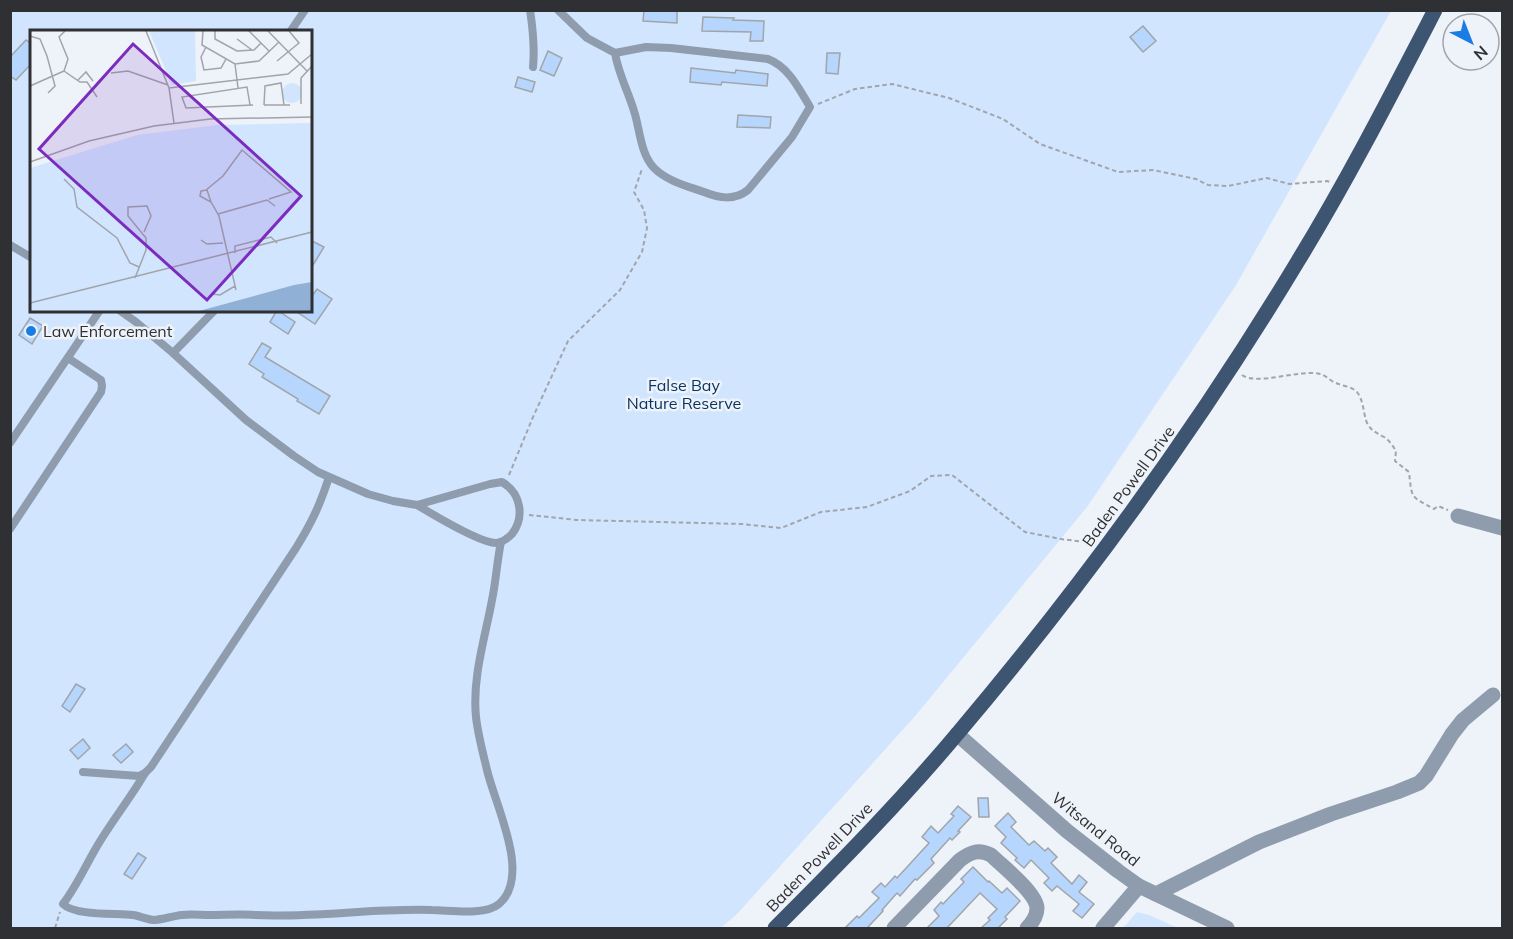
<svg xmlns="http://www.w3.org/2000/svg" width="1513" height="939" font-family="Mulish,sans-serif">
<style>
.green{fill:#d1e5ff;fill-rule:evenodd}
.building{fill:#b6d6fe;stroke:#a0a5aa;stroke-width:1.5}
.lines{fill:none;stroke-linecap:round;stroke-linejoin:round}
.path{stroke:#a2a5ab;stroke-width:2;stroke-dasharray:4.5 3;stroke-linecap:butt}
.lane{stroke:#8e9cad;stroke-width:8}
.street{stroke:#8e9cad;stroke-width:15}
.primary{stroke:#3e5572;stroke-width:15}
.poi-dot{fill:#1a7de6;stroke:#eef2f9;stroke-width:2}
.labels{text-anchor:middle;stroke-width:5;stroke-linejoin:round;paint-order:stroke}
.poi-label{font-size:16px;fill:#2f3033;stroke:#eef2f9;text-anchor:start}
.park-label{font-size:16px;fill:#093564;stroke:#eef2f9}
.street-label{font-size:16px;fill:#2f3033;stroke:#eef2f9}
.inset-road{fill:none;stroke:#a2a4aa;stroke-width:1.5}
.view{fill:#7b2cbf;fill-opacity:0.15;stroke:#7b2cbf;stroke-width:3}
.inset-edge{fill:none;stroke:#2f3033;stroke-width:3}
</style>
<rect width="100%" height="100%" fill="#eef2f9"/>
<g class="green">
<path d="M10,11h1381l-155,274 -149,222 -171,208 -178,198 -17,15h-710zM32,32h278v278h-278z"/>
<polygon points="1137,912 1149,915 1178,928 1123,928"/>
</g>
<g class="building">
<polygon points="644,10 677,10 677,23 643,21"/>
<polygon points="703,17 734,18 733,20 764,21 763,41 750,41 751,32 702,31"/>
<polygon points="1143,26 1156,41 1143,52 1130,37"/>
<polygon points="26,40 32,44 32,63 16,80 10,76 10,57"/>
<polygon points="548,51 562,58 554,76 540,70"/>
<polygon points="827,53 840,53 838,74 826,73"/>
<polygon points="691,68 735,73 736,70 768,74 767,86 722,82 721,85 690,82"/>
<polygon points="518,77 535,82 532,92 515,87"/>
<polygon points="738,115 771,117 770,128 737,127"/>
<polygon points="310,240 324,247 310,270"/>
<polygon points="317,289 332,299 315,324 294,310 310,310 310,299"/>
<polygon points="277,310 295,322 288,334 270,322"/>
<polygon points="30,318 43,326 32,344 19,335"/>
<polygon points="262,343 271,348 265,357 330,396 319,414 297,401 298,399 262,377 264,374 249,364"/>
<polygon points="76,684 85,689 70,712 62,706"/>
<polygon points="83,739 90,748 78,759 70,750"/>
<polygon points="126,744 133,752 121,763 113,755"/>
<polygon points="978,798 988,798 989,817 979,817"/>
<polygon points="958,806 971,817 958,831 960,832 952,840 950,838 931,859 934,863 917,880 915,879 900,896 897,893 882,910 883,911 868,927 870,928 845,928 857,916 859,918 879,898 872,892 881,883 885,887 895,876 897,878 929,843 922,837 931,826 938,833 954,816 951,814"/>
<polygon points="1008,813 1016,822 1011,827 1029,845 1034,841 1045,851 1048,848 1057,857 1051,863 1072,884 1079,875 1087,882 1079,892 1094,904 1082,918 1073,911 1079,904 1057,886 1052,891 1044,883 1049,878 1031,860 1024,868 1015,860 1017,858 1001,843 1006,837 995,826"/>
<polygon points="138,853 146,858 132,879 124,874"/>
<polygon points="973,867 988,882 989,881 1002,893 1007,888 1020,901 1005,917 1007,919 998,928 981,928 990,920 988,918 997,909 980,893 947,928 927,928 939,916 934,910 941,902 943,904 964,882 961,879"/>
</g>
<g class="lines">
<g class="path">
<polyline points="818,104 855,89 892,84 949,98 1003,119 1040,144 1118,172 1153,170 1196,179 1208,185 1228,186 1267,178 1289,184 1327,181 1330,182"/>
<path d="M1242,375c15,11 57,-6 78,-1 6,1 10,7 16,9 6,3 15,3 21,9 7,9 6,21 10,31 4,8 10,10 17,14 5,3 9,9 12,14l-1,10 14,11c3,27 1,24 25,37l4,-3 10,4"/>
<polyline points="509,475 533,417 568,341 620,290 642,252 647,228 644,210 634,192 642,169"/>
<polyline points="529,515 577,520 742,524 781,528 821,512 867,507 910,491 931,476 952,475 1025,532 1061,539 1092,543"/>
<polyline points="55,928 60,912"/>
</g>
<g class="lane">
<path d="M530,10c3,20 5,37 3,57"/>
<path d="M558,10l29,28 28,15 31,-6 25,1 97,11c21,8 31,30 42,48l-18,30 -44,53c-14,11 -29,8 -44,2 -17,-6 -37,-11 -50,-24 -14,-15 -14,-39 -20,-57 -6,-20 -16,-38 -19,-58"/>
<polyline points="290,32 305,10"/>
<polyline points="10,245 32,258"/>
<path d="M119,310l17,12 37,31 73,67 48,36 24,16 50,22 25,7 24,4 73,-21 12,-2c19,11 23,35 10,52 -4,4 -9,8 -15,9 -16,1 -65,-29 -80,-38"/>
<polyline points="173,353 215,310"/>
<polyline points="10,443 100,310"/>
<polyline points="10,529 101,392 102,386 101,380 68,358"/>
<path d="M83,772l56,4 6,-3 6,-6 145,-219c16,-26 24,-43 33,-71"/>
<path d="M145,773c-15,26 -34,49 -49,75 -11,19 -20,39 -33,56 12,12 52,9 70,11 7,1 15,5 22,5 9,-1 18,-4 27,-5 9,-1 18,0 27,0 16,0 31,-1 46,0 59,3 118,-7 177,-5 17,0 53,6 67,-6 33,-28 -4,-99 -12,-134 -4,-17 -9,-35 -11,-53 -4,-39 9,-79 16,-117 4,-19 5,-39 9,-58"/>
</g>
<g class="street">
<polyline points="1458,516 1502,528"/>
<polyline points="957,734 1067,831 1118,871 1139,886 1227,928"/>
<polyline points="1156,894 1259,842 1331,814 1397,792 1419,783 1426,776 1452,734 1463,720 1493,695"/>
<path d="M894,928l66,-68c11,-8 18,-11 31,-5 11,11 45,37 46,53 0,8 -5,15 -10,20"/>
<polyline points="1103,928 1139,886"/>
</g>
<path class="primary" d="M775,928c63,-63 126,-127 183,-195 126,-149 240,-306 340,-472 50,-82 93,-166 137,-251"/>
</g>
<circle class="poi-dot" cx="31" cy="331" r="6"/>
<g class="labels">
<g class="poi-label">
<text x="43" y="337">Law Enforcement</text>
</g>
<g class="park-label">
<text x="684" y="391">False Bay<tspan x="684" dy="18">Nature Reserve</tspan></text>
</g>
<g class="street-label">
<text transform="translate(1128 486) rotate(-54)" y="6">Baden Powell Drive</text>
<text transform="translate(1096 829) rotate(39)" y="6">Witsand Road</text>
<text transform="translate(819 857) rotate(-46)" y="6">Baden Powell Drive</text>
</g>
</g>
<g transform="translate(30 30)">
<rect width="282" height="282" fill="#eef2f9"/>
<path d="M119,1h46l1,50 -24,4zM252 63a10 10 0 1 1 20 0a10 10 0 1 1-20 0ZM282,93v165l-93,23h-189v-143l107,-33 80,-10z" fill="#d1e5ff"/>
<path d="M282,252v29h-113l95,-26z" fill="#91b0d6"/>
<path class="inset-road" d="M116,1l23,57 5,35M173,1l-1,14 33,19 24,-3 20,-19M185,1v8l22,12 17,-1 7,-7M219,1l20,20M238,1l39,40M0,6l10,3 7,17 8,30 -7,7M207,9l15,11M176,17l-5,10 3,13 17,-2 5,-9M247,31l22,-18 -10,-12M205,34l3,24M34,41l4,-12 -9,-22 6,-6M34,41l16,11h7l10,15M81,43l17,-2 40,14M48,50l8,-8 7,9M0,56l34,-15M139,58l119,-14 24,-20M271,74v-26l11,-12M220,75l-3,-18 -65,10 4,11 67,-3M234,75l1,-19 16,-3 3,22M234,75h26M0,132l59,-21 65,-15 56,-7 102,-2M34,149l10,10 3,18 40,31 13,25 9,4M176,160l17,-14 19,-26 49,42 -22,7M181,172l-4,-12 -6,1 -1,5 11,6 8,14 17,74M188,184l49,-14 8,6M171,210l6,4 16,-1M205,223v-7l36,-9 6,6M105,248l11,-28v-12l-18,-22v-9l19,-1 4,10 -7,16M182,264l8,1 15,-9M0,273l282,-71"/>
<path class="view" d="M103,14l168,152 -94,104 -168,-151z"/>
<rect width="282" height="282" class="inset-edge"/>
</g>
<rect width="1513" height="939" fill="none" stroke="#2f3033" stroke-width="24"/>
<g transform="translate(1471 42) rotate(138)"><circle r="28" fill="#eef2f9" stroke="#a2a4aa" stroke-width="1.5"/>
<path d="M0-4.5L10 22L0 15L-10 22Z" fill="#1a7de6"/>
<text y="-9" font-size="16" font-weight="bold" text-anchor="middle" fill="#2f3033">N</text>
</g>
</svg>
